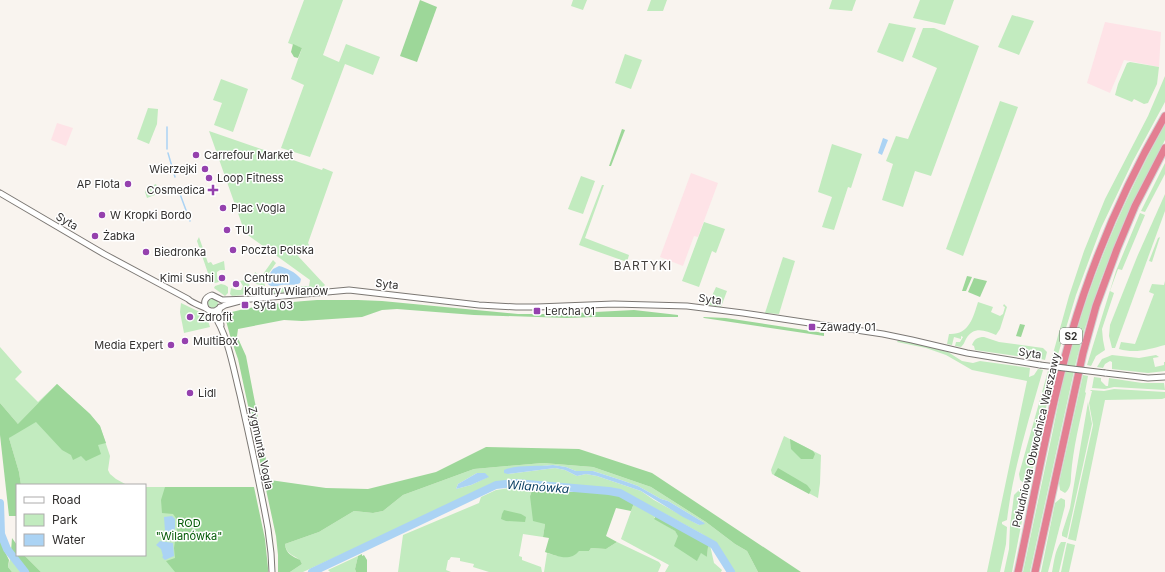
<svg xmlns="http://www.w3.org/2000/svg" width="1165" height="572" font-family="Inter,sans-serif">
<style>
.industrial{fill:#fee3e7}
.green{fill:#c2ebbf;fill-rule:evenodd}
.forest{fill:#9dd799}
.water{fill:#abd3f4}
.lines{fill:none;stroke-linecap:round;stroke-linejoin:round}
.stream{stroke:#abd3f4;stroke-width:1.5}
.river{stroke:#abd3f4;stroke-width:8}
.tertiary-casing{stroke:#7c7874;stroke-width:7}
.motorway-casing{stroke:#d2d1d1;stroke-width:9}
.tertiary{stroke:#fff;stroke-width:5}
.motorway{stroke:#e37f92;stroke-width:7}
.tertiary-bridge-casing{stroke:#7c7874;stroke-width:7;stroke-linecap:butt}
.tertiary-bridge{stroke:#fff;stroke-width:5}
.poi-dot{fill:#9541ae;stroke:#fff;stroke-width:1.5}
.labels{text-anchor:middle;stroke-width:3;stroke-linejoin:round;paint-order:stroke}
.shield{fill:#fff;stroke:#706e6d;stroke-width:1}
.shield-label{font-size:10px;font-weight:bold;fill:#32302f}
.poi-label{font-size:11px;fill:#32302f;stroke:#fff;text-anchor:start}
.street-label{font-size:11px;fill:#32302f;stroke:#fff}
.park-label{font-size:11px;fill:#005803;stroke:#fff}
.neighbourhood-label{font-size:12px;letter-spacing:1px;fill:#45413e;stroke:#fff}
.water-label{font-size:12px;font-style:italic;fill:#0a3f63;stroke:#fff}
</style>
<rect width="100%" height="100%" fill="#f9f4ef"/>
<g class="industrial">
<polygon points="1105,22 1161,32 1159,67 1124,60 1110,93 1087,83"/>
<polygon points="57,123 73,128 66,146 51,140"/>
<polygon points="691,173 718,183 698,237 694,236 683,266 660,257"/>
</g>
<g class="green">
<polygon points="304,0 343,0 323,55 339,62 346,44 380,57 373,75 345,64 310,157 281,148 304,85 291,79 302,48 288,43"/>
<polygon points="573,0 587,0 583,10 571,6"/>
<polygon points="651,0 667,0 663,11 647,11"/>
<polygon points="832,0 856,0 852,11 829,9"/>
<polygon points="920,0 954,0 945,25 913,18"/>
<polygon points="1012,15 1034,21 1019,55 998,47"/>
<polygon points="889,23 916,28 903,62 877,52"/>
<polygon points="923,28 934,28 979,46 931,176 915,171 903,207 882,200 893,164 886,161 896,136 908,139 937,68 912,57"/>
<polygon points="625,54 642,60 631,89 615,83"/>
<polygon points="1130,62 1159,67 1157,84 1148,103 1144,104 1134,99 1132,102 1115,95 1118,84 1127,63"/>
<polygon points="1165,76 1165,102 1133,161 1101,228 1076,295 1056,361 1051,361 1069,296 1084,251 1105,199 1148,116"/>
<polygon points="221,79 248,89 233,132 214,125 222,103 213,100"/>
<polygon points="1000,101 1018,107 963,256 946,249"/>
<polygon points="148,108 158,109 157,124 149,144 137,139"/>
<path d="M1165,124v16l-40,79 -25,63 -15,46 -9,34 -46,210h-7c10,-47 20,-95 30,-142 5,-26 10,-52 17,-77 22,-80 55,-156 95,-229z"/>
<polygon points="209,131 322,170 323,168 333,172 308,243 309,245 298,256 325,285 323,287 273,294 273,292 270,292 267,290 291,287 309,286 310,280 245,233"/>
<polygon points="832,144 862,154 851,188 848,187 834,230 822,227 832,197 818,192"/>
<polygon points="1165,163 1165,174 1145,212 1141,211"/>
<polygon points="581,176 595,181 583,214 568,209"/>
<polygon points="156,184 160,193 147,198 145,192 147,188"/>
<polygon points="602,185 604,185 585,238 629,255 627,262 579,245"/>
<polygon points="1165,194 1165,211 1115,348 1112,348 1109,336 1110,325 1137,257"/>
<polygon points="1140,213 1145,215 1122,270 1118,269 1110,291 1114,293 1102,329 1103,340 1105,350 1096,356 1091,366 1087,365 1116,271"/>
<polygon points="704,222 725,229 716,253 712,251 699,287 682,281"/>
<path d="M199,237l9,26 3,-1 2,3 11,-4 1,9h-5l-3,2v4l4,4c-3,3 -7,4 -10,2l-14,-41z"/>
<polygon points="1160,237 1152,262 1149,261 1158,238"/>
<polygon points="783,257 795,261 779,314 765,313"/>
<polygon points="273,260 276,263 264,280 265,286 256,284 253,279 255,272 261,277"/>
<path d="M245,280l3,2 2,4c-2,10 -10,9 -18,10l-2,-2 1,-6 6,2h4l2,-4 -3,-5z"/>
<path d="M1165,281v64c-16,4 -29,9 -46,4l2,-7 14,2 19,-50 -5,-2 3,-8 12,1z"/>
<polygon points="221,284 225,285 228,287 228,293 225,296 214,288 215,286"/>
<polygon points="256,287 264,292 264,293 250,294 250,293 253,289"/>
<polygon points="716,287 727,291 721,307 704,304 705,299 710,300"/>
<circle cx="213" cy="303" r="5"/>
<path d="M978,302l15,5 -2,5 9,4 3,-2 2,-7 -2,-1 1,-2 3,3 -7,22 -4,6c-11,-5 -23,-9 -30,4 -2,4 -2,5 -5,8l-6,-1 1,-4h4l3,-5 -2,-1v3l-7,-2 -2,8 -5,-1 2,-10c20,1 24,-16 29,-32z"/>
<polygon points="181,303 206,315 210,327 184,333 180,312"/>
<path d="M984,337l15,5 44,6 4,4 -2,8 -4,-1 -2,-6 -3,-2 -3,-1 -2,8 -56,-8 -1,-4 -2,-1c2,-6 6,-8 12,-8z"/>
<path d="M899,339l49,13 14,9 11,2 7,-2 50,7 -1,9 5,-2 4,-6 5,1c-14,49 -30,99 -36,150l-5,2v2l5,3 -1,17 -6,28h-13l40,-191 -55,-11 -26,-15 -20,-7 -29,-6z"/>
<polygon points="0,347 22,372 15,379 38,402 57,384 90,414 100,426 110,456 108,470 110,474 116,479 127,485 21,485 19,472 9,438 18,424 0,403"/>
<polygon points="1112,355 1139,358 1156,355 1159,357 1153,358 1155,367 1164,365 1164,362 1165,362 1165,371 1148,373 1112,369 1112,362 1110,361 1105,364 1103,368 1097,367 1102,359"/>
<polygon points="1048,371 1054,371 1031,477 1028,483 1025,484 1020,480 1019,474"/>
<path d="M1083,375l5,1 -3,16 1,1c-6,28 -13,55 -15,83 0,7 -1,13 -6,17l-5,-3 -1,-7z"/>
<polygon points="1094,377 1101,378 1101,381 1106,386 1108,386 1109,378 1142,383 1164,383 1165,390 1114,387 1105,389 1092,388"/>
<polygon points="1114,389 1165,392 1165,398 1162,399 1105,400 1076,541 1068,539 1093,425 1089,403 1092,391 1090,391 1091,390 1104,391"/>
<polygon points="1088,402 1092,424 1067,538 1062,536 1062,533 1070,508"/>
<polygon points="784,436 821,455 820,483 818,498 772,474 771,470"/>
<path d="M543,463l50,4 58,20 55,35 29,22 12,7 11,21h-24l-19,-29 -13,-9 -81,-44 -104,-9 -24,4 -190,87h-13l12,-8c-4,-10 -15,-6 -17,-20l34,-12 35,-21 19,2 10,-2 20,-16 71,-26zM553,465l13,2 10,4h17l28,9 17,6 23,13 7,2 35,21 -4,3 -45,-25 -13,-9 -44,-15 -11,-2 -9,2 -12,-6 -10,-2 -47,6v-5zM477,473l11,4 -17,8 -15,4 2,-5z"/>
<polygon points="145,487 177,487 239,572 41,572 24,555 145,555"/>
<polygon points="516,487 533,488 530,496 545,524 543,537 523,534 519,556 522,557 522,560 541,567 542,572 489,572 473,567 474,564 460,561 460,558 451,557 449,560 448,560 446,570 451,572 398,572 403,535 479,503 481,497 496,490"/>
<polygon points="1022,489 1026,493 1026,500 1012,572 1004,572 1009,549 1010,526 1014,495 1019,490"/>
<polygon points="1061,498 1065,500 1065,506 1048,572 1041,572 1055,503"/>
<polygon points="634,503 656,516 654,518 675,531 697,560 701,552 707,557 708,547 710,545 714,563 722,570 721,572 665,572 669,565 621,539"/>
<polygon points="617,542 659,562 661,565 658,572 544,572 547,553 557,556 578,551 589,551 591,548 606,549"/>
<path d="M1061,542h5l-7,30h-7c2,-10 3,-22 9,-30z"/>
<polygon points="1067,543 1075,545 1069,572 1061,572"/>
<polygon points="358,556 355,569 356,572 330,572 328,570"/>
<polygon points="10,559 23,572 12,572 8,567"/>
</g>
<g class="forest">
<polygon points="420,0 437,7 417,62 400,56"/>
<polygon points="293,44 302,48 298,58 294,57 291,52"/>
<polygon points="622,129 625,130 611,166 609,166"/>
<polygon points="967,276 972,277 966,291 962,291"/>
<polygon points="974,278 987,281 980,297 968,292"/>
<path d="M317,300h41l24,1 136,13h39l77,-4 44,5v2h-84l-27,1 -93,-3 -77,-6 -15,1 -20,7 -60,4 -18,-1 -46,9 -1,7 9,20 24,124 56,8 42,1 68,-17 50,-25 93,2 73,24 149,99h-43l-11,-21 -12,-7 -29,-22 -55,-35 -58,-20 -50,-4 -69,6 -71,26 -20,16 -10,2 -19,-2 -35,21 -34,12c1,10 7,12 15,16l2,4 -12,8h-12v-17l-2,-19 -38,-177 -7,-20 -6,-22 3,-4c29,-8 59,-11 89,-13z"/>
<polygon points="703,317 726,318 824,333 824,336 704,318"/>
<polygon points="1020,324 1025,325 1021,337 1016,336"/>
<polygon points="57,384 90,414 100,426 106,443 98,445 101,454 86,461 81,456 73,460 71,455 62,450 36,422 9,438 19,472 21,485 17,485 17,516 9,516 0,435 0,403 18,424"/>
<polygon points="790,439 813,451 815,454 813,459 801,459 791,449"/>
<polygon points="778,468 807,485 811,490 809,494 774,475"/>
<polygon points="165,487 254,487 265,539 268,568 268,572 175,572 166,561 175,558 174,548 178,521 173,514 162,513 161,500"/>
<path d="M533,488l24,4h28l33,3 16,8 -3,8 -15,-3 -10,28 11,6 -11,7 -15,-1 -2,3h-10c-9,11 -22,5 -34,1l4,-14 -6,-1 2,-13 -12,-3 -3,-25z"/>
<polygon points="504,510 521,514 526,517 525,522 506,521 501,519 502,514"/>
<polygon points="656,516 683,530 710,545 708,547 707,557 701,553 697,561 674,546 678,536 675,531 654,519"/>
<polygon points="0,534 4,550 9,560 8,567 12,572 0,572"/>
<polygon points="12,538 17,545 17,555 24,555 41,572 28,572 11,551"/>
<polygon points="362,554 362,556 364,555 367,560 367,572 356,572 355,569 358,556"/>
</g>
<g class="water">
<polygon points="883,138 888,140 882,155 878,153"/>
<path d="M279,266c8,2 16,6 22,13l-1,4c-5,3 -13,1 -19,2 -3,1 -7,2 -10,1 -3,-1 -5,-4 -5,-7l7,-10z"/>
<path d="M553,465l13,2 10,4h17l28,9 17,6 23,13 7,2 35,21 2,2 -6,1 -16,-8 -42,-26 -44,-15 -11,-2 -9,2 -12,-6 -10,-2 -47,6 -4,-1v-3c15,-6 33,-3 49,-5z"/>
<polygon points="477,473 485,473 489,477 471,485 456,489 458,484"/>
<polygon points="172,516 175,519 175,529 171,532 165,531 164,517"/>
<polygon points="160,541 173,543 174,556 165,560 162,557 163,556 161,549 156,545"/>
</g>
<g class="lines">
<g class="stream">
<polyline points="167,127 167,149"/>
<polyline points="168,153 175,177"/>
<polyline points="180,194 190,221"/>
</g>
<g class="river">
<polyline points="0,503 1,534 7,549 25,572"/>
<polyline points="312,572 496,485 516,483 609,491 620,493 714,545 731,572"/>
</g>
<defs>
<g id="tertiary">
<path d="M0,193l104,61 84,45c7,7 19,7 25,15 15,20 21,58 27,81 10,45 20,89 28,134l3,24 1,19"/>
<polyline points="220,307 219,312 221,325"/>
<path d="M206,308c-3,-6 -1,-11 6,-13l10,5 29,-1 98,-9 130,15 37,2h21l77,-3 73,2 56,7 140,21 29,6 55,13 73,12"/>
<polyline points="210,311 215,311 225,305 240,301"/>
<polyline points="1105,373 1148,378 1165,377"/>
</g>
<g id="motorway">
<path d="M1018,572c17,-79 31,-159 53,-237 22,-76 54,-150 94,-219"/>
<polyline points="1035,572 1083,353 1096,306 1117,249 1135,206 1165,148"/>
</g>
</defs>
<use href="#tertiary" class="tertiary-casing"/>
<use href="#motorway" class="motorway-casing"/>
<use href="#tertiary" class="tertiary"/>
<use href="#motorway" class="motorway"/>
<defs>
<polyline id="tertiary-bridge" points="1040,365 1105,373"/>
</defs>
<use href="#tertiary-bridge" class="tertiary-bridge-casing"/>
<use href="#tertiary-bridge" class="tertiary-bridge"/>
</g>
<g class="poi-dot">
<circle cx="196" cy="155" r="4"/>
<circle cx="205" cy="169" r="4"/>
<circle cx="209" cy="178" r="4"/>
<circle cx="128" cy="184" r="4"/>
<path d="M211 184h4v4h4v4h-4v4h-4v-4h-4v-4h4z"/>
<circle cx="223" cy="208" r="4"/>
<circle cx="102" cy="215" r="4"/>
<circle cx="227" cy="230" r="4"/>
<circle cx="95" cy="236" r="4"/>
<circle cx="233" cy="250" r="4"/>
<circle cx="146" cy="252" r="4"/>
<circle cx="222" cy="278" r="4"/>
<circle cx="236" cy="284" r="4"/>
<rect x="241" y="301" width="8" height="8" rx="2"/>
<rect x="533" y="307" width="8" height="8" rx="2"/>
<circle cx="190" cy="317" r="4"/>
<rect x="808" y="323" width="8" height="8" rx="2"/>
<circle cx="185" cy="341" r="4"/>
<circle cx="171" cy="345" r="4"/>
<circle cx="190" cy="393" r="4"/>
</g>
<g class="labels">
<rect class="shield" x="1060" y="328" width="22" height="16" rx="3"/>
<g class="shield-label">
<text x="1071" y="340">S2</text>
</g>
<g class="poi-label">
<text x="204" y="159">Carrefour Market</text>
<text x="197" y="173" text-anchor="end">Wierzejki</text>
<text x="217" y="182">Loop Fitness</text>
<text x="120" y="188" text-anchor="end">AP Flota</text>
<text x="205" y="194" text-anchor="end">Cosmedica</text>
<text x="231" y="212">Plac Vogla</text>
<text x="110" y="219">W Kropki Bordo</text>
<text x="235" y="234">TUI</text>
<text x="103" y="240">Żabka</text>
<text x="241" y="254">Poczta Polska</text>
<text x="154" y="256">Biedronka</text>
<text x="214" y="282" text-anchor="end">Kimi Sushi</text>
<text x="244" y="282">Centrum<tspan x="244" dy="13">Kultury Wilanów</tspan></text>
<text x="253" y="309">Syta 03</text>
<text x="545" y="315">Lercha 01</text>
<text x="198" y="321">Zdrofit</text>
<text x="820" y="331">Zawady 01</text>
<text x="193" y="345">MultiBox</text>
<text x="163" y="349" text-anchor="end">Media Expert</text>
<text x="198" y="397">Lidl</text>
</g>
<g class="street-label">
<text transform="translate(67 221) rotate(30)" y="4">Syta</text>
<text transform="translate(387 284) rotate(6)" y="4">Syta</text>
<text transform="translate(710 299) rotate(7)" y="4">Syta</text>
<text transform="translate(1030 353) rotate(8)" y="4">Syta</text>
<text transform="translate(1036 440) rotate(-77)" y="4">Południowa Obwodnica Warszawy</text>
<text transform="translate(261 448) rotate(78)" y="4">Zygmunta Vogla</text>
</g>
<g class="park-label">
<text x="189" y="527">ROD<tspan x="189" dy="13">"Wilanówka"</tspan></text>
</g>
<g class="neighbourhood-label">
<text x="643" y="270">BARTYKI</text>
</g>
<g class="water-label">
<text transform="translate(538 487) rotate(4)" y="4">Wilanówka</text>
</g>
</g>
<rect x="16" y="484" width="130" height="72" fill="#ffffff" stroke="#adacac"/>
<rect x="24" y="497" width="20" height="6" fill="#ffffff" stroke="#adacac"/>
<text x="52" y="504" font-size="12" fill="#32302f">Road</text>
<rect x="24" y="514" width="20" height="12" fill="#c2ebbf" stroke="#adacac"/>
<text x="52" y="524" font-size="12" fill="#32302f">Park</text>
<rect x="24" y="534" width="20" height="12" fill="#abd3f4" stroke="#adacac"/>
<text x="52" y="544" font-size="12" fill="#32302f">Water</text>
</svg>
